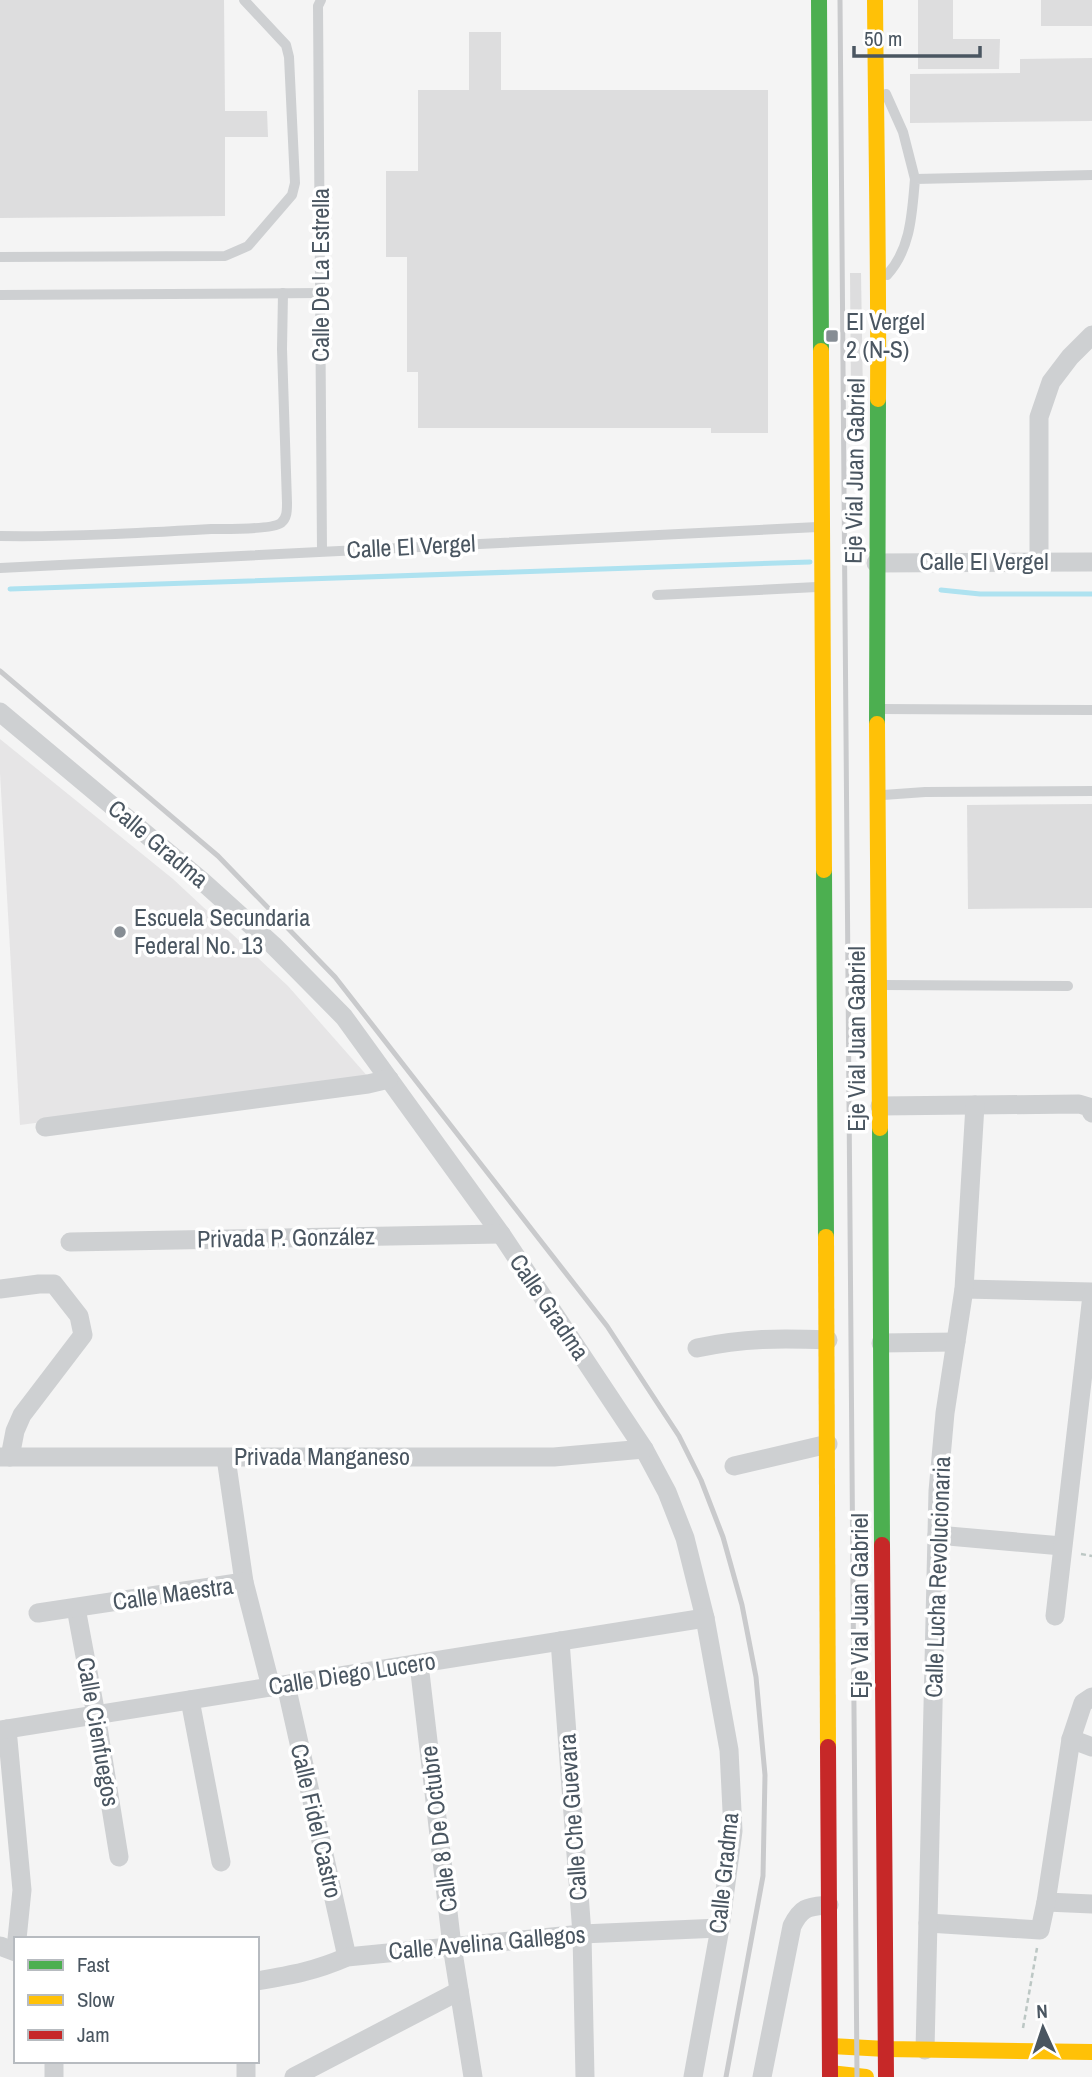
<svg xmlns="http://www.w3.org/2000/svg" width="1092" height="2077" font-family="'Archivo Narrow',sans-serif">
<style>
.education{fill:#e6e5e6}
.lines{fill:none;stroke-linecap:round;stroke-linejoin:round}
.stream{stroke:#aee2f0;stroke-width:5}
.building{fill:#ddddde}
.path{stroke:#bcc7c4;stroke-width:2.5;stroke-dasharray:5 3.5;stroke-linecap:butt}
.lane{stroke:#ced0d2;stroke-width:10}
.street{stroke:#ced0d2;stroke-width:19}
.fast{stroke:#4caf50;stroke-width:16}
.slow{stroke:#ffc107;stroke-width:16}
.jam{stroke:#c62828;stroke-width:16}
.rail{stroke:#c9cacc;stroke-width:5}
.poi-dot{fill:#868d94;stroke:#fff;stroke-width:2.5}
.labels{text-anchor:middle;stroke-width:7;stroke-linejoin:round;paint-order:stroke}
.street-label{font-size:24px;fill:#4a5661;stroke:#fff}
.poi-label{font-size:24px;fill:#4a5661;stroke:#fff;text-anchor:start}
</style>
<rect width="100%" height="100%" fill="#f4f4f4"/>
<polygon class="education" points="0,739 173,879 288,986 370,1079 20,1125 0,773"/>
<g class="lines">
<g class="stream">
<polyline points="10,589 810,562"/>
<polyline points="941,590 980,594 1092,594"/>
</g>
</g>
<g class="building">
<polygon points="0,0 224,0 225,111 267,111 268,137 225,137 225,216 0,218"/>
<polygon points="918,0 953,0 953,39 1000,39 999,69 918,69"/>
<rect x="1041" y="0" width="51" height="26"/>
<polygon points="469,32 501,32 501,90 768,90 768,433 711,433 711,428 418,428 418,372 407,372 407,257 386,257 386,171 418,171 418,90 469,90"/>
<polygon points="1092,58 1092,121 910,123 910,74 1020,73 1020,59"/>
<polygon points="850,273 861,273 863,398 851,399"/>
<polygon points="1092,804 1092,908 968,909 967,805"/>
</g>
<g class="lines">
<g class="path">
<polyline points="1081,1554 1092,1556"/>
<polyline points="1023,2028 1037,1948"/>
</g>
<g class="lane">
<polyline points="321,0 318,6 322,551"/>
<polyline points="886,94 903,132 915,179"/>
<polyline points="0,257 225,256 248,246 292,195 295,183 289,57 286,45 244,0"/>
<path d="M887,275c24,-26 25,-62 28,-96l177,-4"/>
<polyline points="0,295 322,293"/>
<path d="M0,536c71,1 141,-3 211,-7 14,0 60,1 70,-6 6,-5 6,-12 6,-20l-5,-154 1,-56"/>
<polyline points="0,568 818,527"/>
<polyline points="657,595 817,587"/>
<polyline points="881,709 1092,710"/>
<polyline points="883,795 925,792 1092,791"/>
<polyline points="883,985 1068,986"/>
</g>
<g class="street">
<polyline points="1039,561 1039,417 1051,382 1070,357 1092,335"/>
<polyline points="876,563 1092,562"/>
<polyline points="0,712 202,881 273,945 344,1017 501,1234 644,1449 667,1492 685,1538 705,1618 729,1750 733,1831 720,1928 693,2077"/>
<polyline points="880,1106 1079,1104 1089,1107 1092,1113"/>
<polyline points="45,1127 368,1084 389,1079"/>
<polyline points="70,1242 501,1234"/>
<polyline points="0,1289 39,1284 54,1284 79,1316 83,1335 22,1415 15,1431 10,1457"/>
<polyline points="964,1289 1092,1292"/>
<polyline points="881,1343 956,1342"/>
<path d="M697,1348c47,-10 83,-10 131,-8"/>
<polyline points="0,1457 554,1457 644,1449"/>
<polyline points="226,1458 244,1582 271,1687"/>
<polyline points="734,1466 828,1444"/>
<polyline points="937,1535 1062,1546"/>
<polyline points="76,1608 96,1715 119,1857"/>
<polyline points="38,1613 244,1582"/>
<polyline points="1055,1616 1092,1295"/>
<polyline points="560,1641 582,1934 585,2077"/>
<polyline points="419,1664 452,1946 473,2077"/>
<polyline points="286,1685 347,1957"/>
<polyline points="190,1700 221,1862"/>
<polyline points="7,1729 22,1890 17,1939"/>
<polyline points="0,1730 705,1618"/>
<polyline points="1071,1739 1092,1747"/>
<polyline points="1046,1902 1092,1904"/>
<polyline points="928,1923 1040,1930 1046,1902 1071,1739 1083,1703 1092,1697"/>
<polyline points="0,1946 16,1952"/>
<path d="M257,1981c35,-6 58,-10 90,-24l235,-23 138,-6"/>
<polyline points="925,2050 938,1491 945,1413 964,1289 975,1105"/>
<polyline points="246,2061 246,2077"/>
<polyline points="54,2077 54,2061"/>
<polyline points="294,2077 459,1991"/>
<path d="M762,2077l30,-151c10,-20 16,-19 37,-21"/>
</g>
<g class="fast">
<polyline points="819,0 821,351"/>
<polyline points="877,724 878,399"/>
<polyline points="824,870 826,1237"/>
<polyline points="880,1128 882,1545"/>
</g>
<g class="slow">
<path d="M875,0c1,133 4,266 3,399"/>
<polyline points="821,351 824,870"/>
<polyline points="877,724 880,1128"/>
<polyline points="826,1237 828,1747"/>
<polyline points="831,2046 886,2049 1092,2052"/>
<polyline points="830,2073 866,2077"/>
</g>
<g class="jam">
<polyline points="882,1545 886,2077"/>
<polyline points="828,1747 830,2077"/>
</g>
<g class="rail">
<polyline points="840,0 857,2077"/>
<polyline points="0,671 218,856 335,977 607,1326 679,1436 701,1480 723,1537 742,1605 756,1677 765,1775 763,1876 726,2077"/>
</g>
</g>
<g class="poi-dot">
<rect x="825" y="329" width="14" height="14" rx="3.5"/>
<circle cx="120" cy="932" r="7"/>
</g>
<g class="labels">
<g class="street-label">
<text transform="translate(321 275) rotate(-90)" y="8">Calle De La Estrella</text>
<text transform="translate(855 471) rotate(-89)" y="8">Eje Vial Juan Gabriel</text>
<text transform="translate(411 547) rotate(-3)" y="8">Calle El Vergel</text>
<text x="984" y="570">Calle El Vergel</text>
<text transform="translate(158 844) rotate(40)" y="8">Calle Gradma</text>
<text transform="translate(857 1039) rotate(-90)" y="8">Eje Vial Juan Gabriel</text>
<text transform="translate(286 1238) rotate(-1)" y="8">Privada P. González</text>
<text transform="translate(549 1307) rotate(56)" y="8">Calle Gradma</text>
<text x="322" y="1465">Privada Manganeso</text>
<text transform="translate(938 1577) rotate(-88)" y="8">Calle Lucha Revolucionaria</text>
<text transform="translate(173 1594) rotate(-8)" y="8">Calle Maestra</text>
<text transform="translate(860 1606) rotate(-90)" y="8">Eje Vial Juan Gabriel</text>
<text transform="translate(352 1674) rotate(-9)" y="8">Calle Diego Lucero</text>
<text transform="translate(98 1732) rotate(80)" y="8">Calle Cienfuegos</text>
<text transform="translate(573 1817) rotate(-94)" y="8">Calle Che Guevara</text>
<text transform="translate(316 1821) rotate(77)" y="8">Calle Fidel Castro</text>
<text transform="translate(439 1829) rotate(-97)" y="8">Calle 8 De Octubre</text>
<text transform="translate(724 1873) rotate(-84)" y="8">Calle Gradma</text>
<text transform="translate(487 1943) rotate(-5)" y="8">Calle Avelina Gallegos</text>
</g>
<g class="poi-label">
<text x="846" y="330">El Vergel<tspan x="846" dy="28">2 (N-S)</tspan></text>
<text x="134" y="926">Escuela Secundaria<tspan x="134" dy="28">Federal No. 13</tspan></text>
</g>
</g>
<rect x="14" y="1937" width="245" height="126" fill="#ffffff" stroke="#b7bbc0" stroke-width="2"/>
<rect x="28" y="1960" width="35" height="10" fill="#4caf50" stroke="#b7bbc0" stroke-width="2"/>
<text x="77" y="1972" font-size="21" fill="#4a5661">Fast</text>
<rect x="28" y="1995" width="35" height="10" fill="#ffc107" stroke="#b7bbc0" stroke-width="2"/>
<text x="77" y="2007" font-size="21" fill="#4a5661">Slow</text>
<rect x="28" y="2030" width="35" height="10" fill="#c62828" stroke="#b7bbc0" stroke-width="2"/>
<text x="77" y="2042" font-size="21" fill="#4a5661">Jam</text>
<g transform="translate(1043 2028) rotate(357)" stroke="#ffffff" stroke-width="5" paint-order="stroke">
<path d="M0-5L12 26L0 18L-12 26Z" fill="#4a5661"/>
<text y="-10" font-size="19" font-weight="bold" text-anchor="middle" fill="#4a5661">N</text>
</g>
<path d="M854 46v10h126v-10" fill="none" stroke="#4a5661" stroke-width="3.5"/>
<text x="864" y="46" font-size="21" fill="#4a5661" stroke="#ffffff" stroke-width="5" paint-order="stroke">50 m</text>
</svg>
